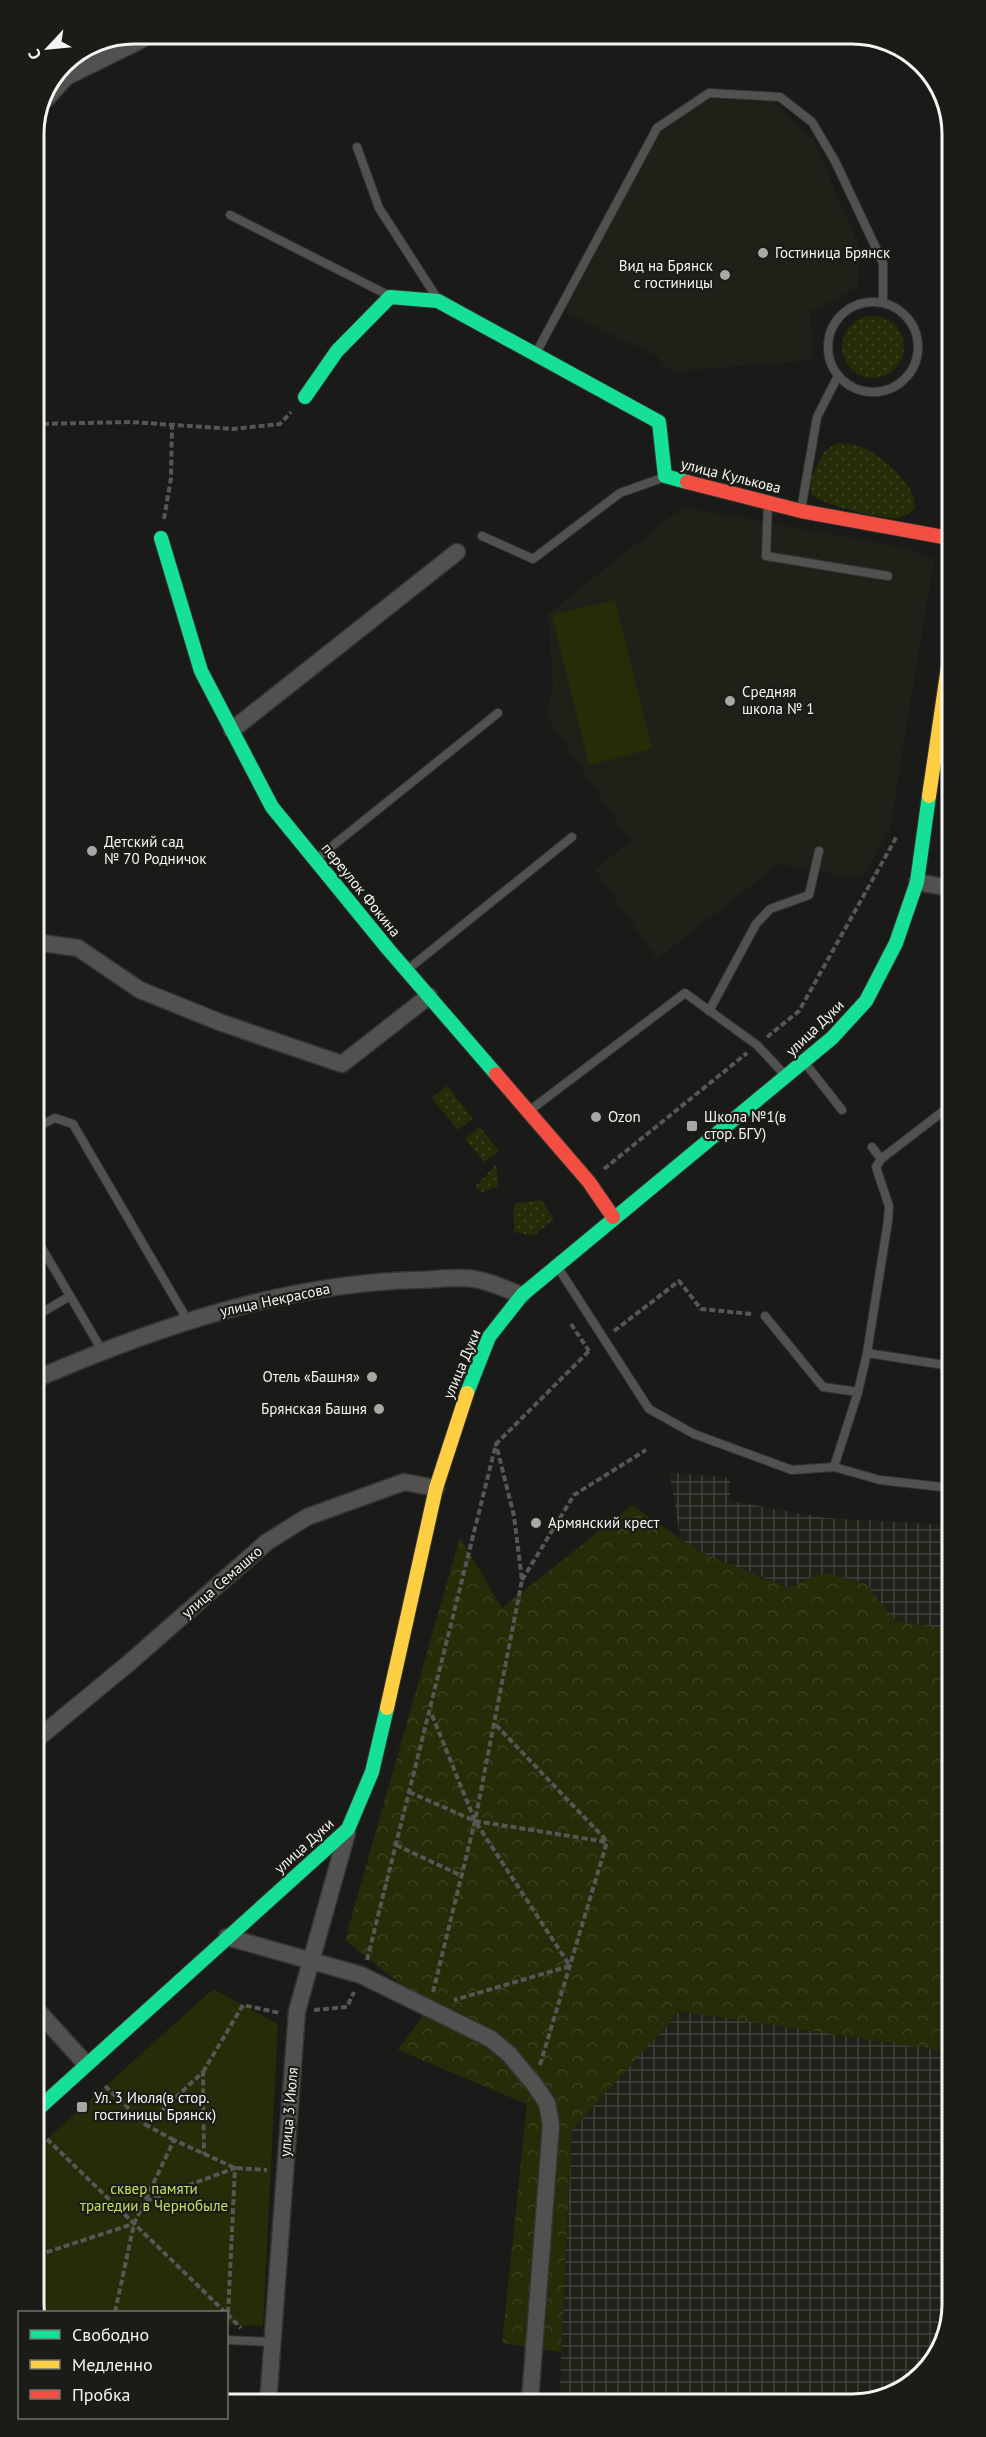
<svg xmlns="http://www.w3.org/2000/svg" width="986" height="2437" font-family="'PT Sans',sans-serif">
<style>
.built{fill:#1e2118}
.industrial{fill:url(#industrial-grid)}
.grass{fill:url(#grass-dots)}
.forest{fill:url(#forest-crowns)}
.garden{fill:#242c08}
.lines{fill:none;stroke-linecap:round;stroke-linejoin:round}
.lane-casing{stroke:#343432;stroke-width:10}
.street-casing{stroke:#343432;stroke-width:19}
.fast-casing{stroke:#343432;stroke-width:16}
.slow-casing{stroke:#343432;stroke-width:16}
.jam-casing{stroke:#343432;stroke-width:16}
.path{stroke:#565755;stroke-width:4;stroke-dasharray:6 3;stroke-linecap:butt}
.lane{stroke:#515250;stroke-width:8}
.street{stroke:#515250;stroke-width:16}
.fast{stroke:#16e098;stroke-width:14}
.slow{stroke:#ffcf43;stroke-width:14}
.jam{stroke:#f24e42;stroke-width:14}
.poi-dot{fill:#a8a9a6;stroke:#1b1c17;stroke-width:2}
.labels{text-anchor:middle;stroke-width:4.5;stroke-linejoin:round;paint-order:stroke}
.poi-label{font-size:15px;fill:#f4f5f2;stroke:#1b1c17;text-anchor:start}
.street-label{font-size:15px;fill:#f4f5f2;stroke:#1b1c17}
.park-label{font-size:15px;fill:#c2e060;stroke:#1b1c17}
.rim{fill:none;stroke:#f4f5f2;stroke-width:3}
</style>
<defs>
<pattern id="industrial-grid" width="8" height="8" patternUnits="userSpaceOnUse" patternTransform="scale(1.5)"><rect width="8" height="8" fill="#1e2118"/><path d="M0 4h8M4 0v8" fill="none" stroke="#3f423a"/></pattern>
<pattern id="grass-dots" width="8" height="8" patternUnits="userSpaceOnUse" patternTransform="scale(1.5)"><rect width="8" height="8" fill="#242c08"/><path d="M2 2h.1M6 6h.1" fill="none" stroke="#3a4120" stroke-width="1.8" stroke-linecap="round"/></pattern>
<pattern id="forest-crowns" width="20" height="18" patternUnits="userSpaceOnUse" patternTransform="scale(1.5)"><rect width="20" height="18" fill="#242c08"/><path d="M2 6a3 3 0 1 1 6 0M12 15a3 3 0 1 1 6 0" fill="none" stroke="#3a4120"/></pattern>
</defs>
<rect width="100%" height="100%" fill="#1a1b18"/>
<g class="built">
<polygon points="710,99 772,102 813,139 860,249 858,287 810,312 813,360 678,371 665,367 657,356 565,312 657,135"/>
<polygon points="683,507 908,548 934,559 890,829 861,879 779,864 657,959 595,870 630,841 546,715 553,687 548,614"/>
</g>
<g class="industrial">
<polygon points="669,1472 730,1478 730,1501 826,1518 951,1525 951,1630 896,1621 866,1584 824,1572 790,1588 700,1552 681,1540"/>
<polygon points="680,2011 952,2052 953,2304 932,2364 885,2399 559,2401 572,2130"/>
</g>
<g class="grass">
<circle cx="873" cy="347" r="31"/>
<path d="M838,443c8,1 16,1 23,4 19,7 59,40 53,62 -5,4 -10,8 -17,9 -16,1 -75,-13 -86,-24l-1,-12 14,-31z"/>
<polygon points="447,1086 473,1118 458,1130 432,1098"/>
<polygon points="480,1127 499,1151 484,1162 465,1139"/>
<polygon points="496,1165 499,1186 482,1192 475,1187"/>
<polygon points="541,1200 554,1219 533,1236 514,1232 514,1204"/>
</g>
<polygon class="forest" points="632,1505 700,1552 789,1588 824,1572 866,1584 896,1621 951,1630 952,2052 680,2011 572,2130 561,2352 502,2343 527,2104 398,2050 429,2007 345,1940 460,1537 502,1608"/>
<g class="garden">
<polygon points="615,600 652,749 589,765 552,615"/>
<polygon points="213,1989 278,2024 263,2326 227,2325 226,2312 38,2312 38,2147"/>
</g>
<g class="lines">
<defs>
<g id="lane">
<polyline points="357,147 379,208 437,298"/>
<polyline points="230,215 390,296"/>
<circle cx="873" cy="347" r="45"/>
<polyline points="536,353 657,128 709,93 780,97 812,122 835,161 883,263 883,303"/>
<polyline points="768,503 766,556 888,576"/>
<polyline points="801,510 817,417 838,376"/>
<polyline points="482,536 533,559 620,493 665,477"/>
<polyline points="315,860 498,713"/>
<polyline points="407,970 572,837"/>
<polyline points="709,1011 756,924 770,909 809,895 819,851"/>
<polyline points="805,1063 842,1110"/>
<polyline points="529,1111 685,993 757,1045 784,1074"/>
<polyline points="35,1128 55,1118 73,1124 188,1321"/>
<polyline points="872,1147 881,1159"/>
<polyline points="36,1238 103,1352"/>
<polyline points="559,1269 649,1409 694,1434 792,1470 834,1467 858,1392 867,1353 888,1221 889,1206 876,1167 881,1159 950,1106"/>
<polyline points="36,1316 70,1296"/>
<polyline points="765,1316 823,1387 858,1392"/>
<polyline points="867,1353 951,1366"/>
<polyline points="834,1467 880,1480 951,1488"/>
<polyline points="226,2340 271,2342"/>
</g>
<g id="street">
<polyline points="46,99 66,77 141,40"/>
<polyline points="232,730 457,552"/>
<polyline points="917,882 950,888"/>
<polyline points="35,942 78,948 140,990 222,1023 342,1064 429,996"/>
<path d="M36,1379c120,-52 247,-95 379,-99 18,0 41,-4 59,-1 16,2 33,11 48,16"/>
<polyline points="37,1739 129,1663 267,1542 307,1517 404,1482 436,1488"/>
<polyline points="227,1937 361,1975 491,2039 509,2054 534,2084 547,2103 551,2125 530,2401"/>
<polyline points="37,2010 86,2064"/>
<polyline points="268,2403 297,2011 347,1833"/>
</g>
<g id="fast">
<polyline points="305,397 337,351 390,297 438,301 659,422 665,476 687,482"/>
<polyline points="161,538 201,671 272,807 388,949 496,1074"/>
<polyline points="467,1393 489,1337 522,1295 832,1038 866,1001 896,943 917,882 929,796"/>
<polyline points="38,2109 348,1829 372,1772 387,1708"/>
</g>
<g id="slow">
<polyline points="929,796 949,660"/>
<polyline points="387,1708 436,1488 467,1393"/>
</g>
<g id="jam">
<polyline points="687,482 801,511 949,538"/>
<polyline points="496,1074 589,1182 613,1217"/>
</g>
</defs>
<use href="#lane" class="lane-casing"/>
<use href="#street" class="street-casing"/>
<use href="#fast" class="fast-casing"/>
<use href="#slow" class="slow-casing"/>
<use href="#jam" class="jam-casing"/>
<g class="path">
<polyline points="34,424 131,422 233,429 280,424 291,412"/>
<polyline points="164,519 171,478 172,425"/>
<polyline points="767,1037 799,1011 897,836"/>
<polyline points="604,1169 747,1053"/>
<polyline points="571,1324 589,1351"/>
<polyline points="614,1331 679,1281 701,1309 752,1314"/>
<polyline points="522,1580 574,1495 646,1450"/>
<polyline points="432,1715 475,1821 570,1966 454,2000"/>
<polyline points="496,1725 607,1841"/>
<polyline points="409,1792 475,1821 607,1842"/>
<polyline points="396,1845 462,1876"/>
<polyline points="367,1960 496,1444 589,1351"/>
<polyline points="433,1992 475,1821 522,1580 514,1516 496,1444"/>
<polyline points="314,2010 347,2007 354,1992"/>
<polyline points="540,2065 607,1842"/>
<polyline points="203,2072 243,2005 280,2013"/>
<polyline points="105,2086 146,2125"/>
<polyline points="47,2139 225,2312"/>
<polyline points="174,2140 146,2125 203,2072 204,2154"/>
<polyline points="146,2201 235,2168 228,2315"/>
<polyline points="38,2255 133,2224"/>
<polyline points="115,2312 134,2224 174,2140 235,2168 267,2170"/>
<polyline points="227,2314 241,2328"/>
</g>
<use href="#lane" class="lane"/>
<use href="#street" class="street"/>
<use href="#fast" class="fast"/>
<use href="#slow" class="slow"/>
<use href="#jam" class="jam"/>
</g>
<g class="poi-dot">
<circle cx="763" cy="253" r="6"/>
<circle cx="725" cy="275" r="6"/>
<circle cx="730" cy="701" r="6"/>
<circle cx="92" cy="851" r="6"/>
<circle cx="596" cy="1117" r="6"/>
<rect x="686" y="1120" width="12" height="12" rx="3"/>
<circle cx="372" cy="1377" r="6"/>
<circle cx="379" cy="1409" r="6"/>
<circle cx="536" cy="1523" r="6"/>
<rect x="76" y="2101" width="12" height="12" rx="3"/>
</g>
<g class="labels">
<g class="poi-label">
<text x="775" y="258">Гостиница Брянск</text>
<text x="713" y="271" text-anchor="end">Вид на Брянск<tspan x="713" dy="17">с гостиницы</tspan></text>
<text x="742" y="697">Средняя<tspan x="742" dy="17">школа № 1</tspan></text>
<text x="104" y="847">Детский сад<tspan x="104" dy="17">№ 70 Родничок</tspan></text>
<text x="608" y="1122">Ozon</text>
<text x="704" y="1122">Школа №1(в<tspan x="704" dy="17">стор. БГУ)</tspan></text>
<text x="360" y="1382" text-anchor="end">Отель «Башня»</text>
<text x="367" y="1414" text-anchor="end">Брянская Башня</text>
<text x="548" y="1528">Армянский крест</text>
<text x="94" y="2103">Ул. 3 Июля(в стор.<tspan x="94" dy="17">гостиницы Брянск)</tspan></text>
</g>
<g class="street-label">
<text transform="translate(731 476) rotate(14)" y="5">улица Кулькова</text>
<text transform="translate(361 890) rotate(51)" y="5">переулок Фокина</text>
<text transform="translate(815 1028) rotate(-44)" y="5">улица Дуки</text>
<text transform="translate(275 1300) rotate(-12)" y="5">улица Некрасова</text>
<text transform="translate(462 1364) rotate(-67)" y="5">улица Дуки</text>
<text transform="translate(222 1582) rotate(-41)" y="5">улица Семашко</text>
<text transform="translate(304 1846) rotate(-42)" y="5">улица Дуки</text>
<text transform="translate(289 2112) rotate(-85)" y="5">улица 3 Июля</text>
</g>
<g class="park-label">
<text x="154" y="2194">сквер памяти<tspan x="154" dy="17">трагедии в Чернобыле</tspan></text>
</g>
</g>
<path d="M0 0H986V2437H0ZM134 44H852A90 90 0 0 1 942 134V2304A90 90 0 0 1 852 2394H134A90 90 0 0 1 44 2304V134A90 90 0 0 1 134 44Z" fill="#1b1c17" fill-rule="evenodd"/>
<path class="rim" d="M134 44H852A90 90 0 0 1 942 134V2304A90 90 0 0 1 852 2394H134A90 90 0 0 1 44 2304V134A90 90 0 0 1 134 44Z"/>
<rect x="18" y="2311" width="210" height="108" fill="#1b1c17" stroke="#72736f" stroke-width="1.5"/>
<rect x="30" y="2330" width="30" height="9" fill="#16e098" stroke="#72736f" stroke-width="1.5"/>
<text x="72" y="2341" font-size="18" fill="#f4f5f2">Свободно</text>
<rect x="30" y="2360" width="30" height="9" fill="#ffcf43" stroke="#72736f" stroke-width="1.5"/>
<text x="72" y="2371" font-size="18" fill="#f4f5f2">Медленно</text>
<rect x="30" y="2390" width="30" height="9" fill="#f24e42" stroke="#72736f" stroke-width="1.5"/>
<text x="72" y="2401" font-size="18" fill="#f4f5f2">Пробка</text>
<g transform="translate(48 48) rotate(244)" stroke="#1b1c17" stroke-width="4.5" paint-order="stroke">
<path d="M0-4.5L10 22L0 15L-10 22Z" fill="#f4f5f2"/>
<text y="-9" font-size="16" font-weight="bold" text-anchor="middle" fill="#f4f5f2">С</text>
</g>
</svg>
